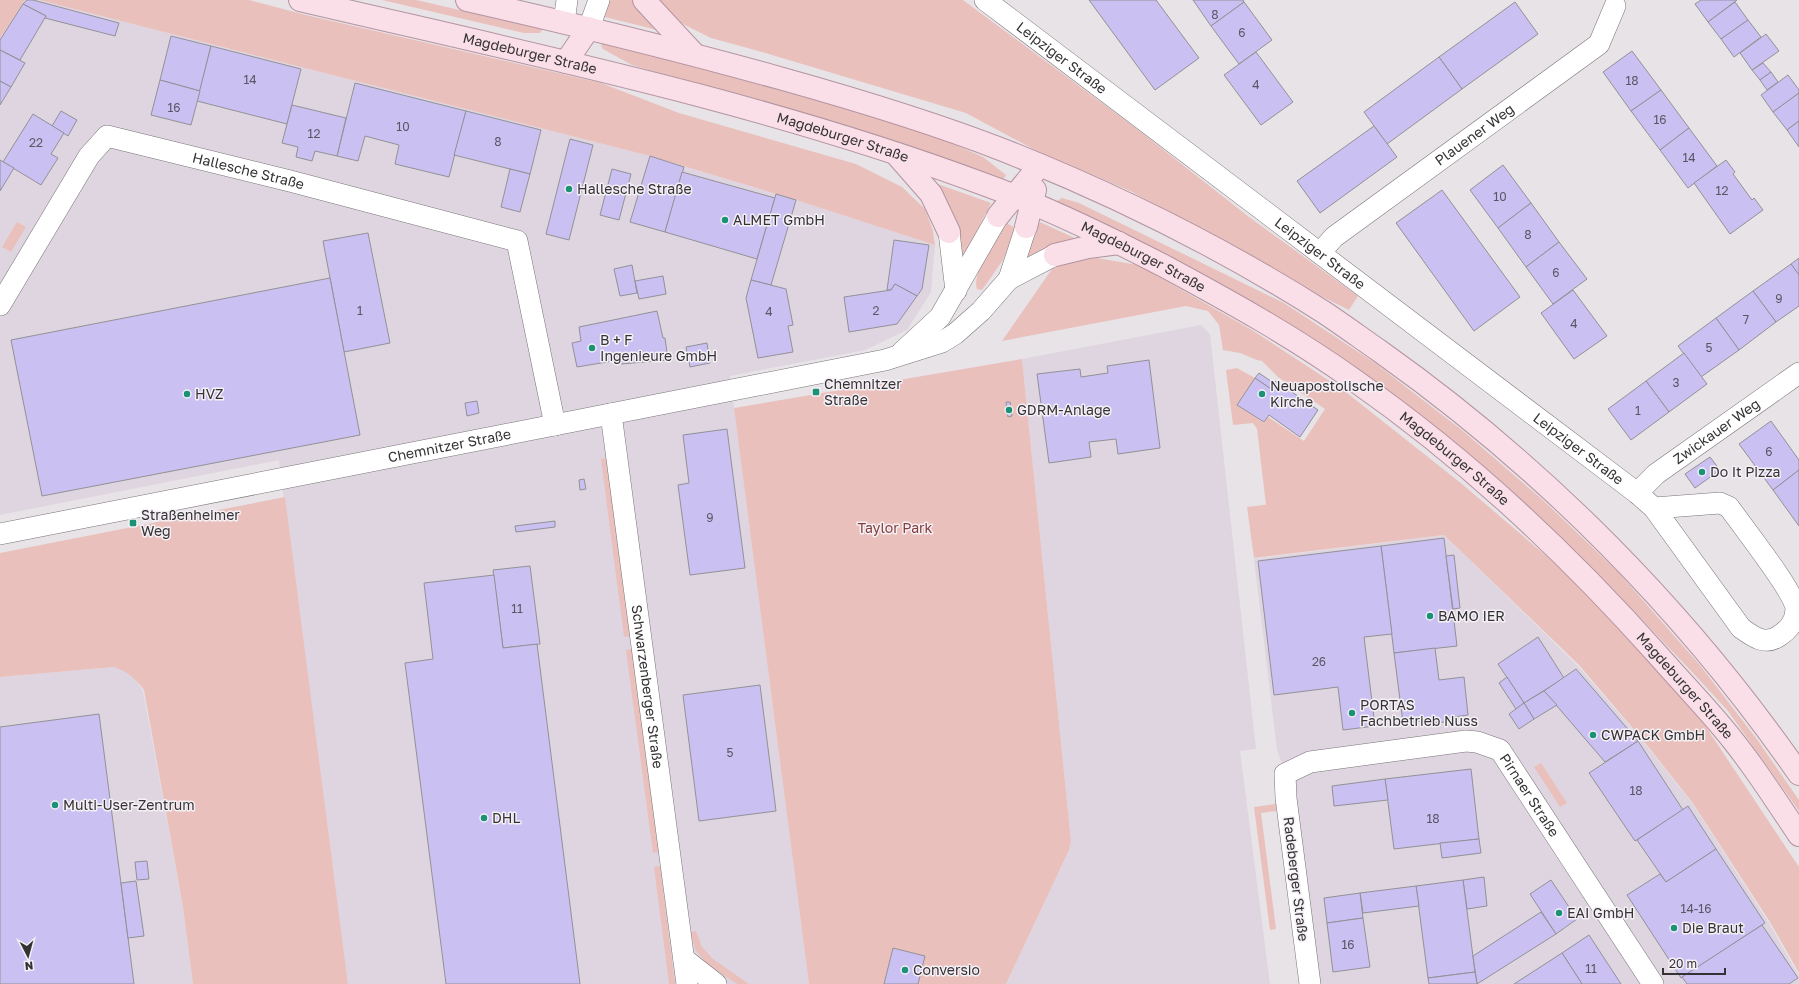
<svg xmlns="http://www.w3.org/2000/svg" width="1799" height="984" font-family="'Golos Text',sans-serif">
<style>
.built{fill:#dfd5e0}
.green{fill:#eac0bc}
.building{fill:#cac1f2;stroke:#929196}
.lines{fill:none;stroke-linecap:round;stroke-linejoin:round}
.minor-casing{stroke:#787478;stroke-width:22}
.major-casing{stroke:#b394a0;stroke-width:24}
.minor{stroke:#fff;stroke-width:21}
.major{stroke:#fadfe9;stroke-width:22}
.poi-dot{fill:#1b9175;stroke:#f4f0f5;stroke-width:1.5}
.labels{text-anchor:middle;stroke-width:3;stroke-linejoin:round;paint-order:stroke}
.number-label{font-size:12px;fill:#5a5664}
.street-label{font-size:14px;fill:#343234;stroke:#f4f0f5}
.poi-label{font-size:14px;fill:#343234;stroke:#f4f0f5;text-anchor:start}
.park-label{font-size:14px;fill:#843d3a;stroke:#f4f0f5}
</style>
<rect width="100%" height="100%" fill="#e7e3e7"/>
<g class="built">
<polygon points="25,0 39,0 650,156 796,200 935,245 931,292 907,330 865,350 730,376 809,984 348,984 279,460 0,515 0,38"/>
<polygon points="1201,325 1210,334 1256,749 1240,751 1270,984 1006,984 1069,850 1071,841 1022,359"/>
<polygon points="1444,535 1578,666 1641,739 1692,803 1769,923 1799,976 1799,984 1320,984 1297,803 1277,750 1254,559"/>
<polygon points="114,667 126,671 136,680 143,691 183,907 193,984 0,984 0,677"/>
</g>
<g class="green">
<polygon points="0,0 25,0 0,38"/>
<polygon points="39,0 249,0 306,15 601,83 679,113 856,164 902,187 925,209 933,231 935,245 796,200 650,156"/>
<polygon points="382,0 416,0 543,29 540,33 524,33"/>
<polygon points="610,0 634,0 661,31 605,17"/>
<polygon points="658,0 963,0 1137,129 1249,217 1358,296 1349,310 1295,283 1218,238 1130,191 1035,150 966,113 755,50 711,38 681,23"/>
<polygon points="603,43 786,90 940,138 983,157 1006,175 1003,180 970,167 831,121 702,86 632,65 603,49 601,45"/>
<polygon points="932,182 991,203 963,259 956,219"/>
<polygon points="1062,198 1079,203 1284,303 1375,363 1463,431 1544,501 1618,572 1699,664 1756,738 1799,800 1799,811 1728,711 1693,673 1606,582 1533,510 1454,443 1348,363 1214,280 1150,246 1055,202"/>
<polygon points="17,222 26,227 11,252 2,247"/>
<polygon points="1040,222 1081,241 1017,267"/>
<path d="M1006,223l10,5 -13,32 -21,30 -5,-1c-6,-15 20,-54 29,-66z"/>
<polygon points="1097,258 1138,265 1252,330 1342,389 1462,484 1578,583 1704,724 1799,867 1799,973 1770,922 1692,802 1642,739 1579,665 1444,535 1254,558 1247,507 1288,502 1266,505 1257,429 1253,423 1233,425 1226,370 1237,368 1255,378 1237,405 1264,423 1268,417 1304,441 1325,409 1278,377 1262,361 1257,360 1240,353 1223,350 1219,325 1208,311 1186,306 1002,341 1052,269 1069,261"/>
<polygon points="1022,359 1071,841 1069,850 1006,984 809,984 734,408"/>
<polygon points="607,458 630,636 624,637 601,459"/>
<path d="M285,497l63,487h-155l-10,-77 -39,-217c-9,-12 -16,-18 -30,-23l-114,10v-124z"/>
<polygon points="632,649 659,852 653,853 626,650"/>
<polygon points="1541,763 1567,803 1560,807 1534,767"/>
<polygon points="1276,804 1276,811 1261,813 1276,929 1270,930 1254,807"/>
<polygon points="660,866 675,984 669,984 654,867"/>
<polygon points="696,931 702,947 713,959 749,984 737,984 708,965 696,951 690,932"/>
</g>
<g class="building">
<polygon points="27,0 33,0 119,23 115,36 45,18 46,16 23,4"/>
<polygon points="1089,0 1156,0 1199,58 1155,90"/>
<polygon points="1193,0 1243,0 1244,2 1211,26"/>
<polygon points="1701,0 1737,0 1708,22 1695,4"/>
<polygon points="1244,2 1272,40 1239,64 1211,26"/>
<polygon points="1515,2 1538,34 1462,89 1439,57"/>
<polygon points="1735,2 1748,20 1721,39 1708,22"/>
<polygon points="23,4 46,16 20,60 0,50 0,40"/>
<polygon points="1748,20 1761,37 1734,57 1721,39"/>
<polygon points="1766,34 1779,51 1752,70 1740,53"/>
<polygon points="171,36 211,46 200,91 160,80"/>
<polygon points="211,46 301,69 287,124 197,101"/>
<polygon points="0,50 25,63 11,87 0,81"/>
<polygon points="1632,51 1661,90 1631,111 1603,72"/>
<polygon points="1256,52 1293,102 1261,125 1224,75"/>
<polygon points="1439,57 1462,89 1387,144 1364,112"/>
<polygon points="1763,63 1771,72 1760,80 1752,70"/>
<polygon points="1771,72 1778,82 1767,90 1760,80"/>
<polygon points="1788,75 1799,90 1799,93 1773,112 1761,95"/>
<polygon points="160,80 200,91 191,125 151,115"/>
<polygon points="0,81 11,87 0,105"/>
<polygon points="355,83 466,111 449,177 395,164 399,145 365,136 358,161 337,156"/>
<polygon points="1661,90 1689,128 1660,150 1631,111"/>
<polygon points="1799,93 1799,121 1787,130 1773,112"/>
<polygon points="292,105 346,118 337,156 315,151 312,161 296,157 298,147 282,143"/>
<polygon points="61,111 77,120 68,136 52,126"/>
<polygon points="466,111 541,130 530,174 454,155"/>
<polygon points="33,114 64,133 51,154 58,158 41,185 3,162"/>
<polygon points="1799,121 1799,147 1787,130"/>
<polygon points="1374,126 1397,157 1320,213 1297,181"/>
<polygon points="1689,128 1717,166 1688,188 1660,150"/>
<polygon points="570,139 593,145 569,240 546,234"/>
<polygon points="650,156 684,167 665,232 630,222"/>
<polygon points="0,160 14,168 0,191"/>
<polygon points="1726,160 1735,172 1733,174 1752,200 1754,198 1763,210 1730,234 1694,183"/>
<polygon points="1503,165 1531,203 1498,228 1470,190"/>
<polygon points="510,169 530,174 520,212 501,207"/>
<polygon points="612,169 631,174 619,220 600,215"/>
<polygon points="682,172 775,198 757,259 665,232"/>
<polygon points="1442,190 1520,297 1474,331 1396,223"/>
<polygon points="776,194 796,200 771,285 751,280"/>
<polygon points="1531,203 1559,242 1526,267 1498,228"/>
<polygon points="368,233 390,343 344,352 323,241"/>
<polygon points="894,240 929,245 922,289 917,296 895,284 891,290 887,290"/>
<polygon points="1559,242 1587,279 1553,304 1526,267"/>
<polygon points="1799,258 1799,275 1791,264"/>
<polygon points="1791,264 1799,275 1799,306 1776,322 1753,291"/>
<polygon points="632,265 637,293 620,296 614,269"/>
<polygon points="663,276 666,294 639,299 635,281"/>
<polygon points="330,278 360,435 42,496 11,340"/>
<polygon points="751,280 786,289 793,325 788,326 793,352 758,358 746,298"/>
<polygon points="895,284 917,296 897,324 849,332 844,297 891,290"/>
<polygon points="1573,290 1607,336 1574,359 1541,313"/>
<polygon points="1753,291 1776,322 1739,350 1716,318"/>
<polygon points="657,311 663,338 665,338 668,360 621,364 619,360 577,367 572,343 581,341 579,327"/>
<polygon points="1716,318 1739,350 1701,377 1678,346"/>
<polygon points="707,343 710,363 690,367 686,347"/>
<polygon points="1684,353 1707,384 1669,412 1646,381"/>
<polygon points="1149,360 1160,448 1118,454 1116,439 1089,442 1091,457 1049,463 1037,374 1080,369 1081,377 1108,373 1107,366"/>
<polygon points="1259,373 1275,384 1271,389 1255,378"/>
<polygon points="1255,378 1271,389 1276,381 1318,410 1300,437 1269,415 1264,422 1237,405"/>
<polygon points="1646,381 1669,412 1631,440 1608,409"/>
<polygon points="477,401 479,413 467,416 465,403"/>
<polygon points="1006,402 1010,402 1012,416 1008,417"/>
<polygon points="1771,421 1799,460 1799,470 1773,490 1739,444"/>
<polygon points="727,429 745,568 690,575 678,485 689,483 683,435"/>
<polygon points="1710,457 1720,470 1695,488 1685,474"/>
<polygon points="1799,470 1799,526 1773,490"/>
<polygon points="584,479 586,489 580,490 579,480"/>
<polygon points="555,521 555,527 516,532 515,526"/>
<polygon points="1444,538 1457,646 1394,653 1381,546"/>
<polygon points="1381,546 1392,634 1364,637 1375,726 1343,730 1338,687 1274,695 1258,561"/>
<polygon points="1454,555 1460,608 1453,609 1446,556"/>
<polygon points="530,566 540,644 503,648 493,570"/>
<polygon points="494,575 503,648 537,644 580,984 446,984 405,663 433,659 424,583"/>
<polygon points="1538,637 1564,678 1524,703 1498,664"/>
<polygon points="1435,648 1439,680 1464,677 1468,715 1454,717 1455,721 1433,723 1432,720 1403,723 1394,653"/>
<polygon points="1576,669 1638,741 1605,762 1544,691"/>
<polygon points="1507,677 1524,703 1516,709 1499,683"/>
<polygon points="760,685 776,811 699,821 683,695"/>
<polygon points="1544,691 1557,705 1534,719 1524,703"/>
<polygon points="1524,703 1534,719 1519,729 1509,714"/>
<polygon points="99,714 134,984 0,984 0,727"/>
<polygon points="1638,741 1683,810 1635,841 1589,773"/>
<polygon points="1471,769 1479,839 1394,849 1385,779"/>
<polygon points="1385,779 1388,800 1334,806 1332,786"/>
<polygon points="1688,806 1716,849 1666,882 1637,840"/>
<polygon points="1479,839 1481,853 1442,858 1440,843"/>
<polygon points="1716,849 1765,923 1681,978 1627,895 1660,874 1666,882"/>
<polygon points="147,861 149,879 137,880 135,862"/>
<polygon points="1484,877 1487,906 1467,909 1463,880"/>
<polygon points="1463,880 1475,972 1428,978 1416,886"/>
<polygon points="1551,880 1577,919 1556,934 1530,894"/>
<polygon points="136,881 144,936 128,938 121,883"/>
<polygon points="1416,886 1419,906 1363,913 1360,893"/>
<polygon points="1360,893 1363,918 1327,923 1324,898"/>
<polygon points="1541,912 1556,934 1477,984 1473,956"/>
<polygon points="1363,918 1370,967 1333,972 1327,923"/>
<polygon points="1762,925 1798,978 1789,984 1687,984 1682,977"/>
<polygon points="1589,935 1621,984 1582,984 1562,953"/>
<polygon points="893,948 925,956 918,984 884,984"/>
<polygon points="1562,953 1582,984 1514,984"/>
<polygon points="1475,972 1477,984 1429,984 1428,978"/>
</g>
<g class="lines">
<defs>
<g id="minor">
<path id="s1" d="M985,0l652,493 17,15 87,120c11,8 24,18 38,8 9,-6 16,-13 17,-26 0,-17 -55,-85 -67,-103l-9,-4 -66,5"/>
<polyline points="564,22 567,0"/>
<polyline points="589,28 599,0"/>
<polyline points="949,232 956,291"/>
<path id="s2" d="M1320,253l14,-16 265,-193 16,-38"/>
<polyline points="1009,279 1055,255"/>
<path id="s3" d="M0,305l89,-149 18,-20 183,45 227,60 38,184"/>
<polyline points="902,352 940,317 998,216"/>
<path id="s4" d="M611,414l76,570"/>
<path id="s5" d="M1637,493l19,-19 143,-101"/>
<path id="s6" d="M0,534l885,-174 57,-18 13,-8 26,-23 28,-32 17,-52"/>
<polyline points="684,959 716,984"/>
<path id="s7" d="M1310,984l-24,-186 -1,-24 25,-12 156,-21 11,1 23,8 153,234"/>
</g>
<g id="major">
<path id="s8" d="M300,0c230,54 464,102 686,185 61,22 120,51 178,81 65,35 130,71 190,114 112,78 212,172 303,274 21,24 44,48 65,73 28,33 53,72 77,108"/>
<path d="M467,0c106,24 212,50 316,79 75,21 148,43 220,71 111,44 218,97 319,161 20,13 40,28 59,41 162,115 305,259 418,422"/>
<polyline points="644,0 694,54"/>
<polyline points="566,62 589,28"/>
<polyline points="896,154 931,194 949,232"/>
<polyline points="998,216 1040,165"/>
<polyline points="1026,227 1035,190"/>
<polyline points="1055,255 1088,247 1119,243"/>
</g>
</defs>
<use href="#minor" class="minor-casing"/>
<use href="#major" class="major-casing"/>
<use href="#minor" class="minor"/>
<use href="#major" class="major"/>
</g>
<g class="poi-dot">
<circle cx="569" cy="189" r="4"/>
<circle cx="725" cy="220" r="4"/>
<circle cx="592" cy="348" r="4"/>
<rect x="812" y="388" width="8" height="8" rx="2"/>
<circle cx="187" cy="394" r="4"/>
<circle cx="1262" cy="394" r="4"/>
<circle cx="1009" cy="410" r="4"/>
<circle cx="1702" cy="472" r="4"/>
<rect x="129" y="519" width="8" height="8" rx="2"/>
<circle cx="1430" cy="616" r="4"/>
<circle cx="1352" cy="713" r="4"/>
<circle cx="1593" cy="735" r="4"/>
<circle cx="55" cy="805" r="4"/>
<circle cx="484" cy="818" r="4"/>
<circle cx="1559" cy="913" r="4"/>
<circle cx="1674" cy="928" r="4"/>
<circle cx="905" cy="970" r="4"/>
</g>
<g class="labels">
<g class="number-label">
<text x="1215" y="19">8</text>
<text x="1242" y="37">6</text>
<text x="250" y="84">14</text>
<text x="1632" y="85">18</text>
<text x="1256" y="89">4</text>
<text x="174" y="112">16</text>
<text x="1660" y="124">16</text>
<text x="403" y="131">10</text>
<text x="314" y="138">12</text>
<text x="498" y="146">8</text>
<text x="36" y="147">22</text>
<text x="1689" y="162">14</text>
<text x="1722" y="195">12</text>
<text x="1500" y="201">10</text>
<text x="1528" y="239">8</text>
<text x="1556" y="277">6</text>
<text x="1779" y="303">9</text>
<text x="360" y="315">1</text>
<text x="876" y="315">2</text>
<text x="769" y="316">4</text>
<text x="1746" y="324">7</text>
<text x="1574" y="328">4</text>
<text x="1709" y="352">5</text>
<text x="1676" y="387">3</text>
<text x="1638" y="415">1</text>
<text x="1769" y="456">6</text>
<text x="710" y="522">9</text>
<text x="517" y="613">11</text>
<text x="1319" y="666">26</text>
<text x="730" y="757">5</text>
<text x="1636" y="795">18</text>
<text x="1433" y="823">18</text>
<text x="1696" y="913">14-16</text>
<text x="1348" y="949">16</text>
<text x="1591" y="973">11</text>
</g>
<g class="street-label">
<text dy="5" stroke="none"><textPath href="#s8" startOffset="236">Magdeburger Straße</textPath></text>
<text dy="5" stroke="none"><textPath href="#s1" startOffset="96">Leipziger Straße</textPath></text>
<text dy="5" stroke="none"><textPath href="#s2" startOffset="195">Plauener Weg</textPath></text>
<text dy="5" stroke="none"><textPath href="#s8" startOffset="560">Magdeburger Straße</textPath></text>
<text dy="5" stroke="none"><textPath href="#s3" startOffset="346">Hallesche Straße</textPath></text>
<text dy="5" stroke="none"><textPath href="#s1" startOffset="420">Leipziger Straße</textPath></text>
<text dy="5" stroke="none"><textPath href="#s8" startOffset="884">Magdeburger Straße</textPath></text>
<text dy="5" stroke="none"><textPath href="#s5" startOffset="101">Zwickauer Weg</textPath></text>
<text dy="5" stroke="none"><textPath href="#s6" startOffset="458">Chemnitzer Straße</textPath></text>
<text dy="5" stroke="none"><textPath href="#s1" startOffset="744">Leipziger Straße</textPath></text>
<text dy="5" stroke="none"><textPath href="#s8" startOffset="1256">Magdeburger Straße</textPath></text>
<text dy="5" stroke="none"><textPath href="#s8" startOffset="1580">Magdeburger Straße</textPath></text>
<text dy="5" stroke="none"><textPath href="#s4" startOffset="275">Schwarzenberger Straße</textPath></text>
<text dy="5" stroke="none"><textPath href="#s7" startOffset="486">Pirnaer Straße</textPath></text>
<text transform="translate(1296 879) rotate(83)" y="5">Radeberger Straße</text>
</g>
<g class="poi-label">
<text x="577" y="194">Hallesche Straße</text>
<text x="733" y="225">ALMET GmbH</text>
<text x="600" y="345">B + F<tspan x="600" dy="16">Ingenieure GmbH</tspan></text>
<text x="824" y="389">Chemnitzer<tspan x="824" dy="16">Straße</tspan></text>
<text x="1270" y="391">Neuapostolische<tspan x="1270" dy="16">Kirche</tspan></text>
<text x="195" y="399">HVZ</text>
<text x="1017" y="415">GDRM-Anlage</text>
<text x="1710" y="477">Do It Pizza</text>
<text x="141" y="520">Straßenheimer<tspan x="141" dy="16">Weg</tspan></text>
<text x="1438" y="621">BAMO IER</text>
<text x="1360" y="710">PORTAS<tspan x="1360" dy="16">Fachbetrieb Nuss</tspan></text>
<text x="1601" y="740">CWPACK GmbH</text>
<text x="63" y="810">Multi-User-Zentrum</text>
<text x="492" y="823">DHL</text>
<text x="1567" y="918">EAI GmbH</text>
<text x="1682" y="933">Die Braut</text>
<text x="913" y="975">Conversio</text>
</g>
<g class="park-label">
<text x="895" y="533">Taylor Park</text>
</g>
</g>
<g transform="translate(28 956) rotate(174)" stroke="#f4f0f5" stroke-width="3" paint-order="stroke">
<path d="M0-3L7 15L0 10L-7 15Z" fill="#343234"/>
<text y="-6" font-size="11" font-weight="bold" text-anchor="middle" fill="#343234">N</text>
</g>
<path d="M1663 968v6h62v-6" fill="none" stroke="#343234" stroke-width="2"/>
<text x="1669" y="968" font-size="12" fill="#343234" stroke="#f4f0f5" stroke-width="3" paint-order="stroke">20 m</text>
</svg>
